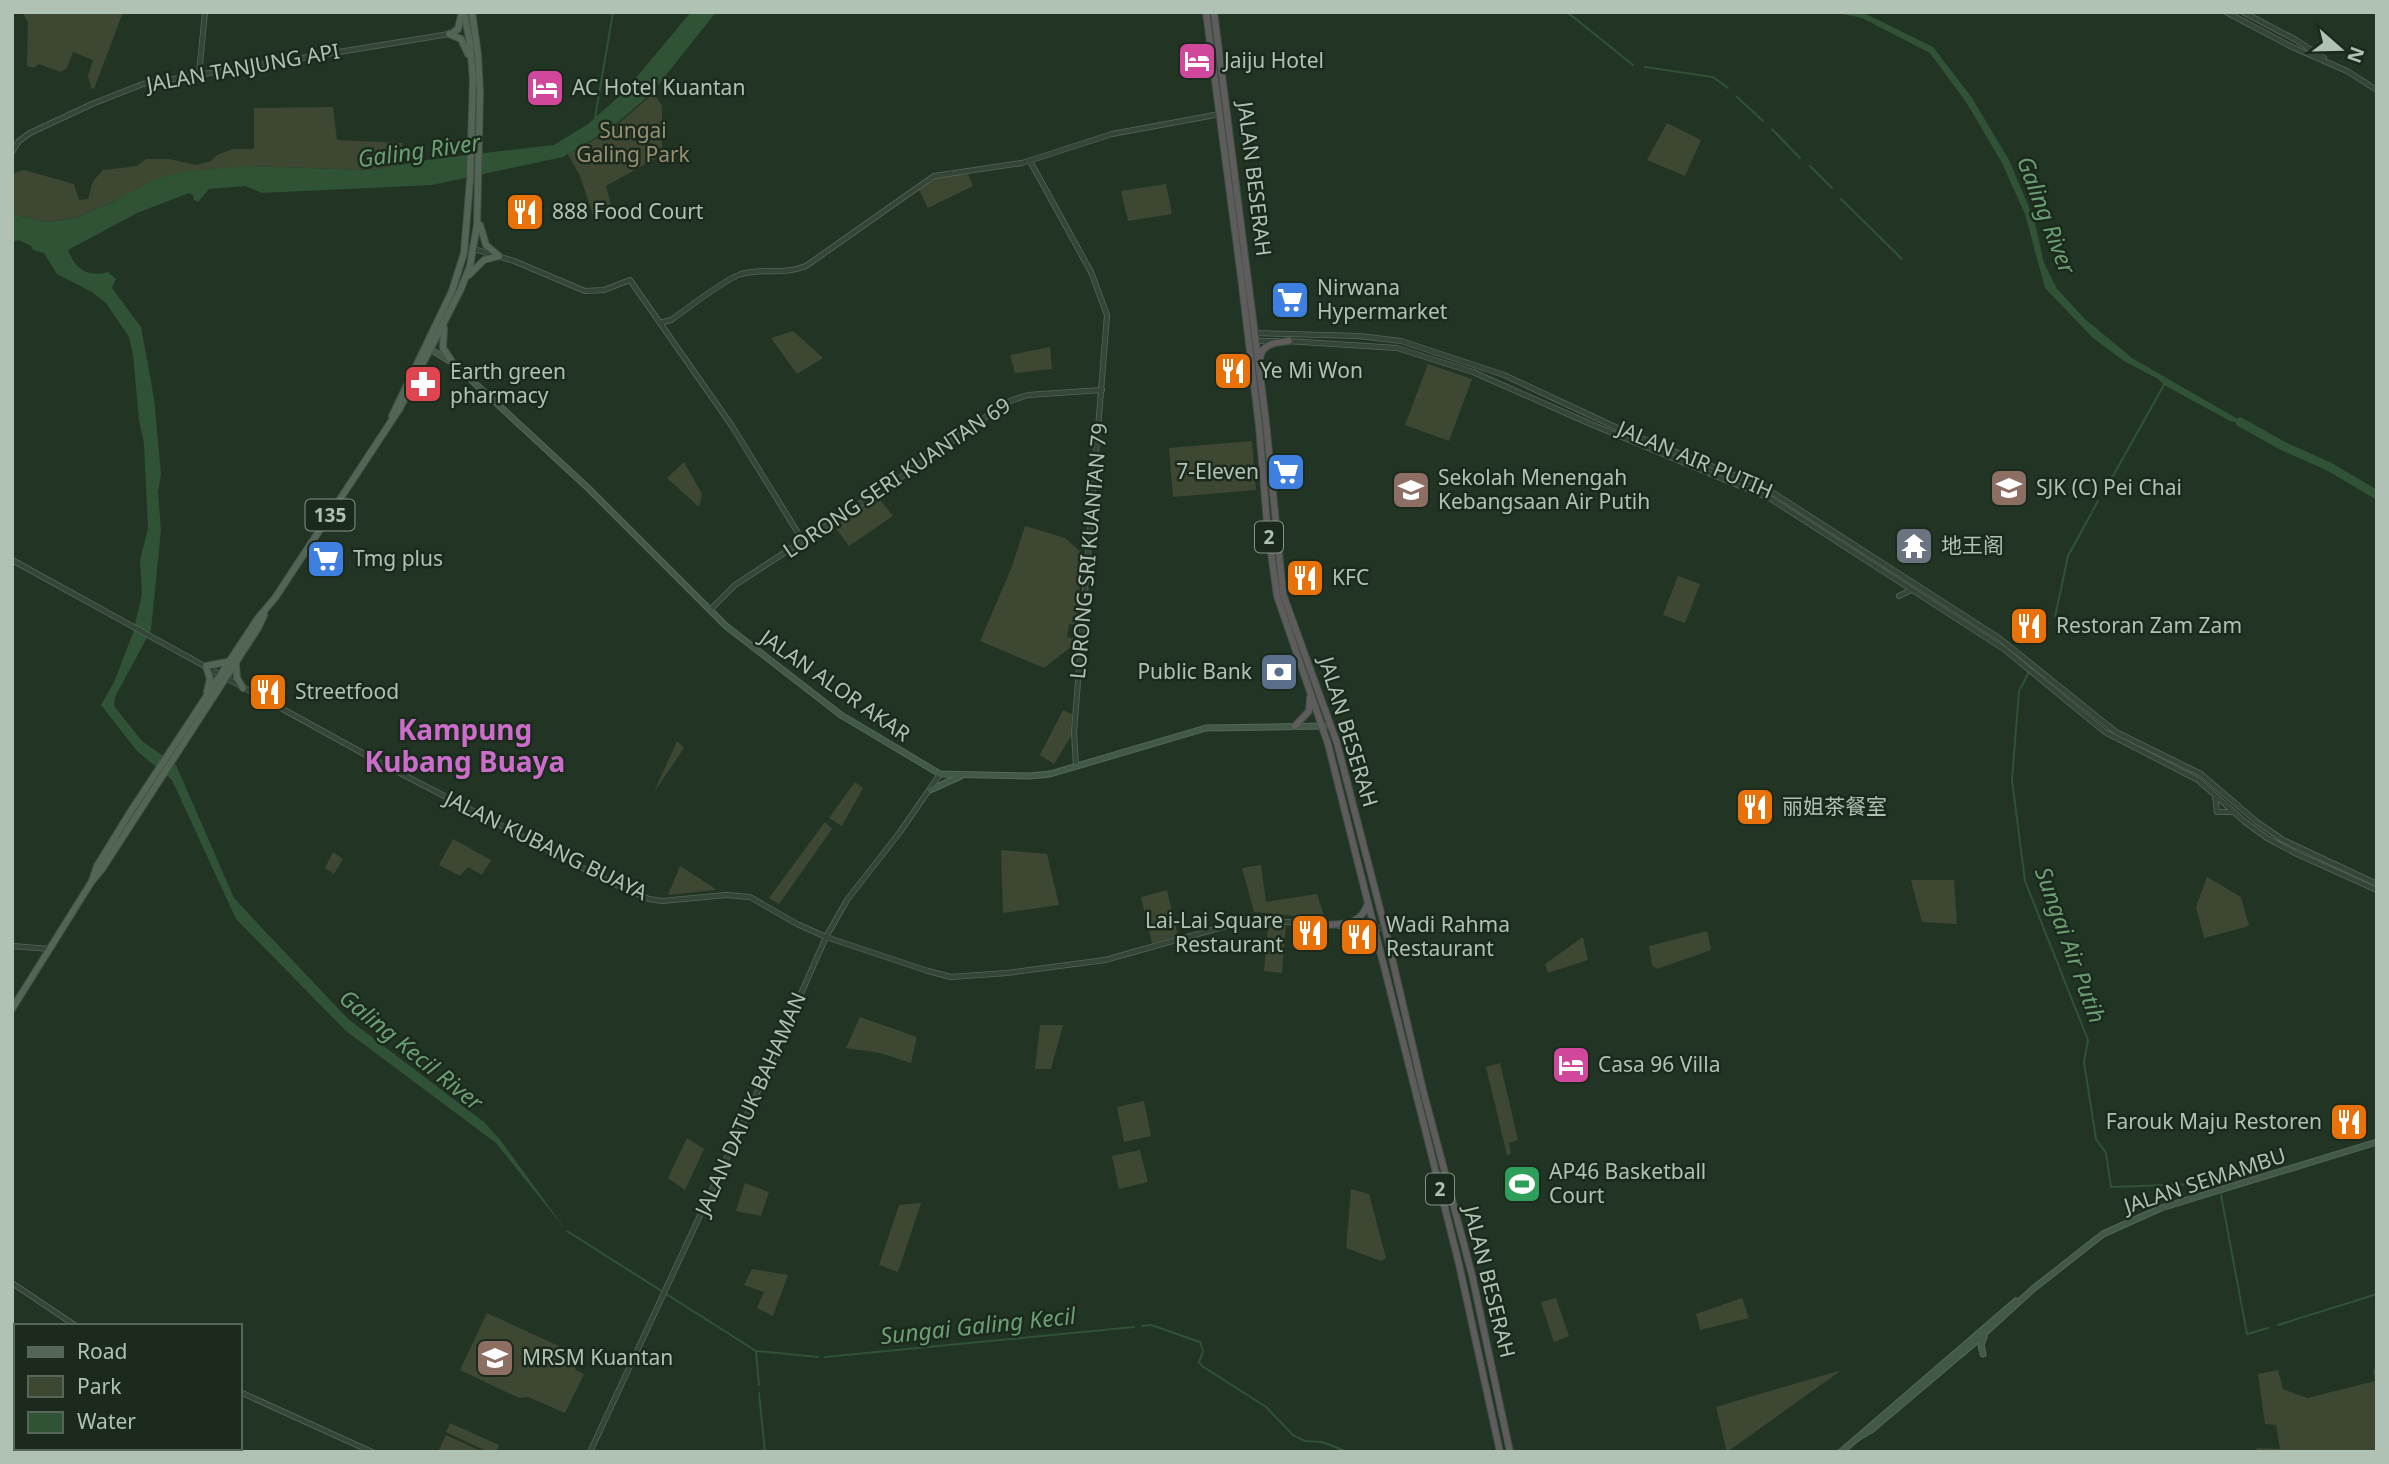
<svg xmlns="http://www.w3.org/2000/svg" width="2389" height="1464" font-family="'Noto Sans','Noto Sans SC',sans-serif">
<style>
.green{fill:#3e4732}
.water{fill:#305235}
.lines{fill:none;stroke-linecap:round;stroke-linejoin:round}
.stream{stroke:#305235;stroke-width:2}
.river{stroke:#305235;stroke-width:9}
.tertiary-casing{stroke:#556758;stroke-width:6}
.secondary-casing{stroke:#556758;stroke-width:7}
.primary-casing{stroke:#415244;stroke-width:8}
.trunk-casing{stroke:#405043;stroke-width:8}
.tertiary{stroke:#354638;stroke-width:4.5}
.secondary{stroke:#435948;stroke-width:5}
.primary{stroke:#536656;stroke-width:6}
.trunk{stroke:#5f5c5e;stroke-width:6}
.labels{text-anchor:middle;stroke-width:5;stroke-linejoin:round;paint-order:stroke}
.shield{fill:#1b2a1d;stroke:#839486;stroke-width:2}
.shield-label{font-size:19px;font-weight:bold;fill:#afc2b3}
.poi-label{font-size:21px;fill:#afc2b3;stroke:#1b2a1d;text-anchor:start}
.street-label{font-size:21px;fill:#afc2b3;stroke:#1b2a1d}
.park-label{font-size:21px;fill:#968f70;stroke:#1b2a1d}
.water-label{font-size:23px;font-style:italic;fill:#6b9f73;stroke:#1b2a1d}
.district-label{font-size:28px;font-weight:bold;fill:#cc6ccb;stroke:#1b2a1d}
</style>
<rect width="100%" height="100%" fill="#223525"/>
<g class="green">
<polygon points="22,12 123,12 94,89 91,88 88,76 93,60 73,52 67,68 61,72 39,64 34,68 27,66 28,22"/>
<polygon points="654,93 662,106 662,155 606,186 611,205 593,215 580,176 568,154 610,131"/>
<polygon points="333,107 337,140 403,143 399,165 371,170 247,166 115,201 75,218 46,222 12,214 12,174 24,170 74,184 79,200 88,199 93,181 103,170 137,166 146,159 169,159 196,165 211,161 217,155 233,149 254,149 254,108"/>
<polygon points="1667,123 1701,140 1685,176 1647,160"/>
<polygon points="968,174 973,186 928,208 919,190 937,177"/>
<polygon points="1166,184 1172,214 1128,221 1121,191"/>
<polygon points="793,331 823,358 797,374 771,338"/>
<polygon points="1050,347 1052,369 1015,373 1010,355"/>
<polygon points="1428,364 1472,379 1449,441 1405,425"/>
<polygon points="1252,441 1256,490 1173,497 1169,448"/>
<polygon points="684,462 702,494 699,507 667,478"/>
<polygon points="877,496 893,516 849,546 833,524"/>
<polygon points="1025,526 1065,538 1082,553 1077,625 1069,624 1067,637 1076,639 1076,643 1044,668 980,641 1011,569"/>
<polygon points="1678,576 1700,584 1685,623 1663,615"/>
<polygon points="1063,710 1072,714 1071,736 1054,764 1040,755"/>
<polygon points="677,741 684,748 654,792"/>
<polygon points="855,782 863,788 842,826 829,818"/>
<polygon points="825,822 832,829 779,904 769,898"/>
<polygon points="453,839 491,860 482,875 468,867 460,876 439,865"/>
<polygon points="1001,850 1047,854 1059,905 1003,913"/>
<polygon points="333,852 343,859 334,874 325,868"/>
<polygon points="1261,865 1266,902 1317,894 1325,919 1254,912 1242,868"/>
<polygon points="680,866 714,888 715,890 668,895"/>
<polygon points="2207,877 2241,897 2249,926 2204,938 2196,907"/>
<polygon points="1911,880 1954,880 1957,924 1922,922"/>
<polygon points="1167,890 1178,936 1152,943 1141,897"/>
<polygon points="1268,924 1286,926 1282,973 1264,971"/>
<polygon points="1707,931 1711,950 1657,969 1652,965 1649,946"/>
<polygon points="1583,937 1588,960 1548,973 1545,964"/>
<polygon points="860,1017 917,1037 911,1063 880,1053 846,1048"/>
<polygon points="1040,1025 1063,1025 1051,1069 1035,1069"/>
<polygon points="1500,1063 1518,1140 1509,1143 1511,1154 1507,1155 1486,1067"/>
<polygon points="1144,1101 1151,1136 1124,1142 1117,1107"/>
<polygon points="687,1138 704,1149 685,1190 668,1178"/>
<polygon points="1140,1150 1148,1182 1119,1189 1112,1156"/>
<polygon points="1525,1172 1531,1194 1520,1197 1514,1175"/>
<polygon points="745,1183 769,1192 761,1216 736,1211"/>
<polygon points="1351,1189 1369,1194 1386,1258 1381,1261 1346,1248"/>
<polygon points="921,1203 898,1272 879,1265 899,1205"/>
<polygon points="752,1269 788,1275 773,1316 757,1308 764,1292 744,1285"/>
<polygon points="1556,1298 1569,1336 1554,1342 1541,1302"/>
<polygon points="1742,1298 1749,1318 1700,1330 1696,1314"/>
<polygon points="487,1313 574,1353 580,1359 575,1370 584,1374 565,1413 528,1397 519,1398 460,1370"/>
<polygon points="2377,1368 2377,1452 2255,1452 2257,1448 2280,1449 2276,1425 2265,1424 2258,1374 2278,1370 2283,1389 2307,1398 2375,1381 2373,1369"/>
<polygon points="1838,1371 1839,1372 1727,1452 1716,1407"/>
<polygon points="450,1423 499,1445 496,1452 488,1452 446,1432"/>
<polygon points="446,1435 483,1452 438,1452"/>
</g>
<g class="water">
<path d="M691,12h25l-65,82 -41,35 -47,28 -131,28 -170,8 -17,-7 -36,3 -11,13 -4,-2 -1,-5 -4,-2 -52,20 -69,37c7,19 20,28 40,22l8,7 -4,9 29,39 13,71 7,76 -3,18 3,38 -10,100 -36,67 -1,9 28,35 34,24 58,133 13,14 101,107 137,104 16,18 65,89 -70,-87 -150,-112 -110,-112 -64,-139 -35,-29 -36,-46 13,-23 19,-49 9,-39 -2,-34 8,-31 -4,-85 -5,-24 -6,-65 -4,-18 -23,-34 -14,-11 -35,-18 -13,-21 -11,-3 -2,-4 -12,-6 -7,2v-28l34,8 29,-4 40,-17 40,-22 26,-7 66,-6 124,4 62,-11 121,-14 34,-21 37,-33z"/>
<polygon points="1833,12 1864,13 1933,47 1972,98 2009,160 2034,219 2044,263 2057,289 2085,319 2132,358 2248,425 2230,421 2164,385 2158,379 2124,361 2093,338 2045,288 2025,214 2002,163 1966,102 1930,53 1862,18"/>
</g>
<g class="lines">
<g class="stream">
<polyline points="1567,12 1633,65"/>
<polyline points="1645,67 1713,77 1728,88"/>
<polyline points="1737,97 1763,121"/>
<polyline points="595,118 613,12"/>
<polyline points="1772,129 1800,158"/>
<polyline points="1810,166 1832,188"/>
<polyline points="1841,199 1902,259"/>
<polyline points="2104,492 2165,383"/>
<polyline points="2055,617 2068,556 2098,501"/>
<polyline points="2029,672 2019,691 2012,780 2025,881 2088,1040 2084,1062 2096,1139 2106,1153 2111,1187 2195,1184"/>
<polyline points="2216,1181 2219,1182"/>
<polyline points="2221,1195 2247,1334 2268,1328"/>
<polyline points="567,1231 756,1351 818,1357"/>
<polyline points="2278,1325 2377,1294"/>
<polyline points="1142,1326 1151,1325 1200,1342 1203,1351 1199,1362 1202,1366 1266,1407 1293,1435 1305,1441 1322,1442 1348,1452"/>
<polyline points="756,1352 759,1385"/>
<polyline points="825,1357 1134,1327"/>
<polyline points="759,1393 765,1452"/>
</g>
<polyline class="river" points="2240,422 2283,446 2328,466 2377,495"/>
<defs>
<g id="tertiary">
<polyline points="2226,12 2292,47 2347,71 2377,90"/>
<polyline points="2243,12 2296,40 2324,58"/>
<polyline points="199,74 205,12"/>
<polyline points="12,152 19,141 30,133 92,104 143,84 449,34"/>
<polyline points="1030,161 1091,272 1107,315 1074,732 1076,765"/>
<polyline points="474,249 514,261 585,291 604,290 630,280 732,426 803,541"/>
<path d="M660,323l11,-3c16,-11 54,-41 70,-46 22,-6 43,1 65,-8l128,-90 88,-13 90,-29 108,-20"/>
<polyline points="1255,333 1359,336 1401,341 1504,375 1626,432 1764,487 1999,638 2116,732 2201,774 2257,822 2283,840 2377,884"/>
<polyline points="1256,341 1278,341"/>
<polyline points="1287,341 1397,348 1473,372 1586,422 1771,499 2004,649 2105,732 2198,780 2245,822 2267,838 2297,854 2377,890"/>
<polyline points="12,560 377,761 612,883 649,899 662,901 726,895 750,897 797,924 826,937 928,971 951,977 1007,973 1105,960 1244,921 1260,920 1323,925"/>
<polyline points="1899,596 1911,590"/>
<polyline points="710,610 735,585 901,477 1007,402 1028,395 1102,390"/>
<polyline points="2215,796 2217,812 2233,812"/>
<polyline points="1339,926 1385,928"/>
<polyline points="12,946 50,949"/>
<polyline points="12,1283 76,1326"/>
<polyline points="240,1392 372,1452"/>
<polyline points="590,1452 763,1080 826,937 847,900 900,832 940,774"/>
</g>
<g id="secondary">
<polyline points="428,348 453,363 587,487 726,626 841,715 940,774 1030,776 1050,774 1206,728 1325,726"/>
<polyline points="930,790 961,776"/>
<polyline points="1983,1354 1981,1345 1984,1337"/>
<polyline points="1859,1437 1871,1430 1974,1343 2033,1289 2103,1234 2161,1208 2377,1142"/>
<polyline points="1841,1452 2016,1301"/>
</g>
<g id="primary">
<polyline points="449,34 461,39 468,54"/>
<polyline points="451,34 458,29 462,12"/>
<polyline points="480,225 486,245 499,256"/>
<polyline points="469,275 484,260 499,256"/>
<polyline points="444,328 443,348 453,363"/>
<polyline points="392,416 452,291 464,253 470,180 473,79 470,43 464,12"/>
<polyline points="236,665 237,678 243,688"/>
<polyline points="207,692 210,679 206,666 227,662"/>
<polyline points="92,881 97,866 129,814 258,618 275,598 400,408 460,291 470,266 477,225 480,93 478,55 472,12"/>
<polyline points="12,1009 92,881 102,869 258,628 264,615"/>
</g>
<g id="trunk">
<polyline points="1206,12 1241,277 1259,426 1267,523 1277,596 1328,744 1459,1264 1500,1452"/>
<polyline points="1214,12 1266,422 1283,594 1337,743 1385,928 1423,1090 1472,1275 1510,1452"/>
<path d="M1260,358c2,-15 16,-15 29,-17"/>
<polyline points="1295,726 1309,711 1310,698"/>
<path d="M1322,925c21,-1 39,1 46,-22"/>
</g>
</defs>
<use href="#tertiary" class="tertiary-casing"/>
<use href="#secondary" class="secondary-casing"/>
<use href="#primary" class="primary-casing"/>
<use href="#trunk" class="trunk-casing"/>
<use href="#tertiary" class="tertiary"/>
<use href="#secondary" class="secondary"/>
<use href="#primary" class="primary"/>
<use href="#trunk" class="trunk"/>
</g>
<defs>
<symbol id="hotel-square" viewBox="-11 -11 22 22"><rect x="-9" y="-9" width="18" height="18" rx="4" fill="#d1479c" stroke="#1b2a1d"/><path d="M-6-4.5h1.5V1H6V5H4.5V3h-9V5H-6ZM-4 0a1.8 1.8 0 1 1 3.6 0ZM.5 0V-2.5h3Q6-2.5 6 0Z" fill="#fff"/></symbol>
<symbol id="restaurant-square" viewBox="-11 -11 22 22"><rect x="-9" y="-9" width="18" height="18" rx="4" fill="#e8710a" stroke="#1b2a1d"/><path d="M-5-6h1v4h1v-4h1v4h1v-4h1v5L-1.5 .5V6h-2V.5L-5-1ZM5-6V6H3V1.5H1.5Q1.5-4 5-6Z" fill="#fff"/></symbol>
<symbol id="supermarket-square" viewBox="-11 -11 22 22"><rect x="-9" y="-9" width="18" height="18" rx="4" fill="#3f7fe0" stroke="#1b2a1d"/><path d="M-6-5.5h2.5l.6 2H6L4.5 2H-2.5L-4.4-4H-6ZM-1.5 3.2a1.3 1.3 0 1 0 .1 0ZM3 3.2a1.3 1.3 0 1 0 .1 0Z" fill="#fff"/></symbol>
<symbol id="pharmacy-square" viewBox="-11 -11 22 22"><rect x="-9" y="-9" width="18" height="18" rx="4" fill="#e0444e" stroke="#1b2a1d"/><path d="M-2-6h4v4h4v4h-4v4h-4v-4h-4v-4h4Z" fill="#fff"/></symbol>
<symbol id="school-square" viewBox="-11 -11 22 22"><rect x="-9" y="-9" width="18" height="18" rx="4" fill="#8d6e63" stroke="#1b2a1d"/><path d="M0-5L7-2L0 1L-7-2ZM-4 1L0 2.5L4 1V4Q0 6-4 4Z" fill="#fff"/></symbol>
<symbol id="temple-square" viewBox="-11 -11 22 22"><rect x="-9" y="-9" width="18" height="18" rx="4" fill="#6b7280" stroke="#1b2a1d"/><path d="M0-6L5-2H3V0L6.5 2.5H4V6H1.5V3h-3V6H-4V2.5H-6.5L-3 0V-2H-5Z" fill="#fff"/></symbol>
<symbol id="bank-square" viewBox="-11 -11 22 22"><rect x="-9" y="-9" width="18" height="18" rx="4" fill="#5c6f8a" stroke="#1b2a1d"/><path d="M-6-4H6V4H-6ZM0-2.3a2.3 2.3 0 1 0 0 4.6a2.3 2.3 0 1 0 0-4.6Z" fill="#fff"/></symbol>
<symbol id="stadium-square" viewBox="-11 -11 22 22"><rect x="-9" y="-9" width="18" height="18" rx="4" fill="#2e9e5b" stroke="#1b2a1d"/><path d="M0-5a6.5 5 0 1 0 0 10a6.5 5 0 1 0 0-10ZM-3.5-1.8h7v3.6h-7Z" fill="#fff"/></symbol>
</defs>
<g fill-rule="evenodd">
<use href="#hotel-square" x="1175" y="39" width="44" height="44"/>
<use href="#hotel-square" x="523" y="66" width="44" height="44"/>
<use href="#restaurant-square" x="503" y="190" width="44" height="44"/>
<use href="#supermarket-square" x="1268" y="278" width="44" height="44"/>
<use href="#restaurant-square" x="1211" y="349" width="44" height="44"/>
<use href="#pharmacy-square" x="401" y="362" width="44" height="44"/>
<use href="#supermarket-square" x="1264" y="450" width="44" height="44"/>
<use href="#school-square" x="1987" y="466" width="44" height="44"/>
<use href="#school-square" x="1389" y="468" width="44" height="44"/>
<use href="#temple-square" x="1892" y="524" width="44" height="44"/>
<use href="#supermarket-square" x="304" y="537" width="44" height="44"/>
<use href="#restaurant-square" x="1283" y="556" width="44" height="44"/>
<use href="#restaurant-square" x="2007" y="604" width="44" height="44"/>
<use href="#bank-square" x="1257" y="650" width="44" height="44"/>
<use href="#restaurant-square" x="246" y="670" width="44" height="44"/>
<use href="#restaurant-square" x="1733" y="785" width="44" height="44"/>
<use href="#restaurant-square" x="1288" y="911" width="44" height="44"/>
<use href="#restaurant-square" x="1337" y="915" width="44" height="44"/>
<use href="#hotel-square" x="1549" y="1043" width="44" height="44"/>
<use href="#restaurant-square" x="2327" y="1100" width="44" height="44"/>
<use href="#stadium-square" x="1500" y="1162" width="44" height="44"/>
<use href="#school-square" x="473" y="1336" width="44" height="44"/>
</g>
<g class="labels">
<g class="shield">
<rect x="305.5" y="499.5" width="49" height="31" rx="5"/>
<rect x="1255" y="521.5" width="28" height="31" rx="5"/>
<rect x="1426" y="1173.5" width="28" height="31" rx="5"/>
</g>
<g class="shield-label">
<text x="330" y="522">135</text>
<text x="1269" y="544">2</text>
<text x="1440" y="1196">2</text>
</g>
<g class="poi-label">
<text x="1224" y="68">Jaiju Hotel</text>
<text x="572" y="95">AC Hotel Kuantan</text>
<text x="552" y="219">888 Food Court</text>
<text x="1317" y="295">Nirwana<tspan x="1317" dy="24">Hypermarket</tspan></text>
<text x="1260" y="378">Ye Mi Won</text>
<text x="450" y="379">Earth green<tspan x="450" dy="24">pharmacy</tspan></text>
<text x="1259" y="479" text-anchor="end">7-Eleven</text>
<text x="1438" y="485">Sekolah Menengah<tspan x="1438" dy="24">Kebangsaan Air Putih</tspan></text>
<text x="2036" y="495">SJK (C) Pei Chai</text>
<text x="1941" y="553">地王阁</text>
<text x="353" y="566">Tmg plus</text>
<text x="1332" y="585">KFC</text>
<text x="2056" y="633">Restoran Zam Zam</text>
<text x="1252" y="679" text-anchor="end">Public Bank</text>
<text x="295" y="699">Streetfood</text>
<text x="1782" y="814">丽姐茶餐室</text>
<text x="1283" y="928" text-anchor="end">Lai-Lai Square<tspan x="1283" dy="24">Restaurant</tspan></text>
<text x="1386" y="932">Wadi Rahma<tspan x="1386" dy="24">Restaurant</tspan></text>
<text x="1598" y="1072">Casa 96 Villa</text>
<text x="2322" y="1129" text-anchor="end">Farouk Maju Restoren</text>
<text x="1549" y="1179">AP46 Basketball<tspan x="1549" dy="24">Court</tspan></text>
<text x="522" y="1365">MRSM Kuantan</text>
</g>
<g class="street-label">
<text transform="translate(243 68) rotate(-10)" y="7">JALAN TANJUNG API</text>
<text transform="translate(1254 179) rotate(83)" y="7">JALAN BESERAH</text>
<text transform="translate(1695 460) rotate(23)" y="7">JALAN AIR PUTIH</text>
<text transform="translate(897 478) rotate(-34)" y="7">LORONG SERI KUANTAN 69</text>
<text transform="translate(1089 551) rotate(-85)" y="7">LORONG SRI KUANTAN 79</text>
<text transform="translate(835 686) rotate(35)" y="7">JALAN ALOR AKAR</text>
<text transform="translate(1348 732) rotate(73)" y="7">JALAN BESERAH</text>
<text transform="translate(546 846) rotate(26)" y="7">JALAN KUBANG BUAYA</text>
<text transform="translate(751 1104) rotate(-66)" y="7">JALAN DATUK BAHAMAN</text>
<text transform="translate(2205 1181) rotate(-18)" y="7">JALAN SEMAMBU</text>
<text transform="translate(1489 1282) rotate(76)" y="7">JALAN BESERAH</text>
</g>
<g class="park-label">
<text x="633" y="138">Sungai<tspan x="633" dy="24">Galing Park</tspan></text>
</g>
<g class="water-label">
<text transform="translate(419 151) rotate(-8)" y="8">Galing River</text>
<text transform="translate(2046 215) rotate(69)" y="8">Galing River</text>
<text transform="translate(2070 945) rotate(70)" y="8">Sungai Air Putih</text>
<text transform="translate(411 1050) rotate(39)" y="8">Galing Kecil River</text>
<text transform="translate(978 1326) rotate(-6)" y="8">Sungai Galing Kecil</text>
</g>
<g class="district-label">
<text x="465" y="740">Kampung<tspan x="465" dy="32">Kubang Buaya</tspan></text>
</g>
</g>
<rect width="2389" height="1464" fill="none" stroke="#afc2b3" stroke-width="28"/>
<rect x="14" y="1324" width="228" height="126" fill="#1b2a1d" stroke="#566759" stroke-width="2"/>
<rect x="28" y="1347" width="35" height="10" fill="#536656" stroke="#566759" stroke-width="2"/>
<text x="77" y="1359" font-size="21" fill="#afc2b3">Road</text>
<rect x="28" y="1376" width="35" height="21" fill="#3e4732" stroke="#566759" stroke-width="2"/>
<text x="77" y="1394" font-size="21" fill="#afc2b3">Park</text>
<rect x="28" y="1412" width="35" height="21" fill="#305235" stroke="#566759" stroke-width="2"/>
<text x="77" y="1429" font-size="21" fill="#afc2b3">Water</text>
<g transform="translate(2340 49) rotate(110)" stroke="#1b2a1d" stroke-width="5" paint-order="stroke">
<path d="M0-5L12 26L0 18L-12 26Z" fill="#afc2b3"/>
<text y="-10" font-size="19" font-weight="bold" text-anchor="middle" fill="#afc2b3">N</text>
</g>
</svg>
